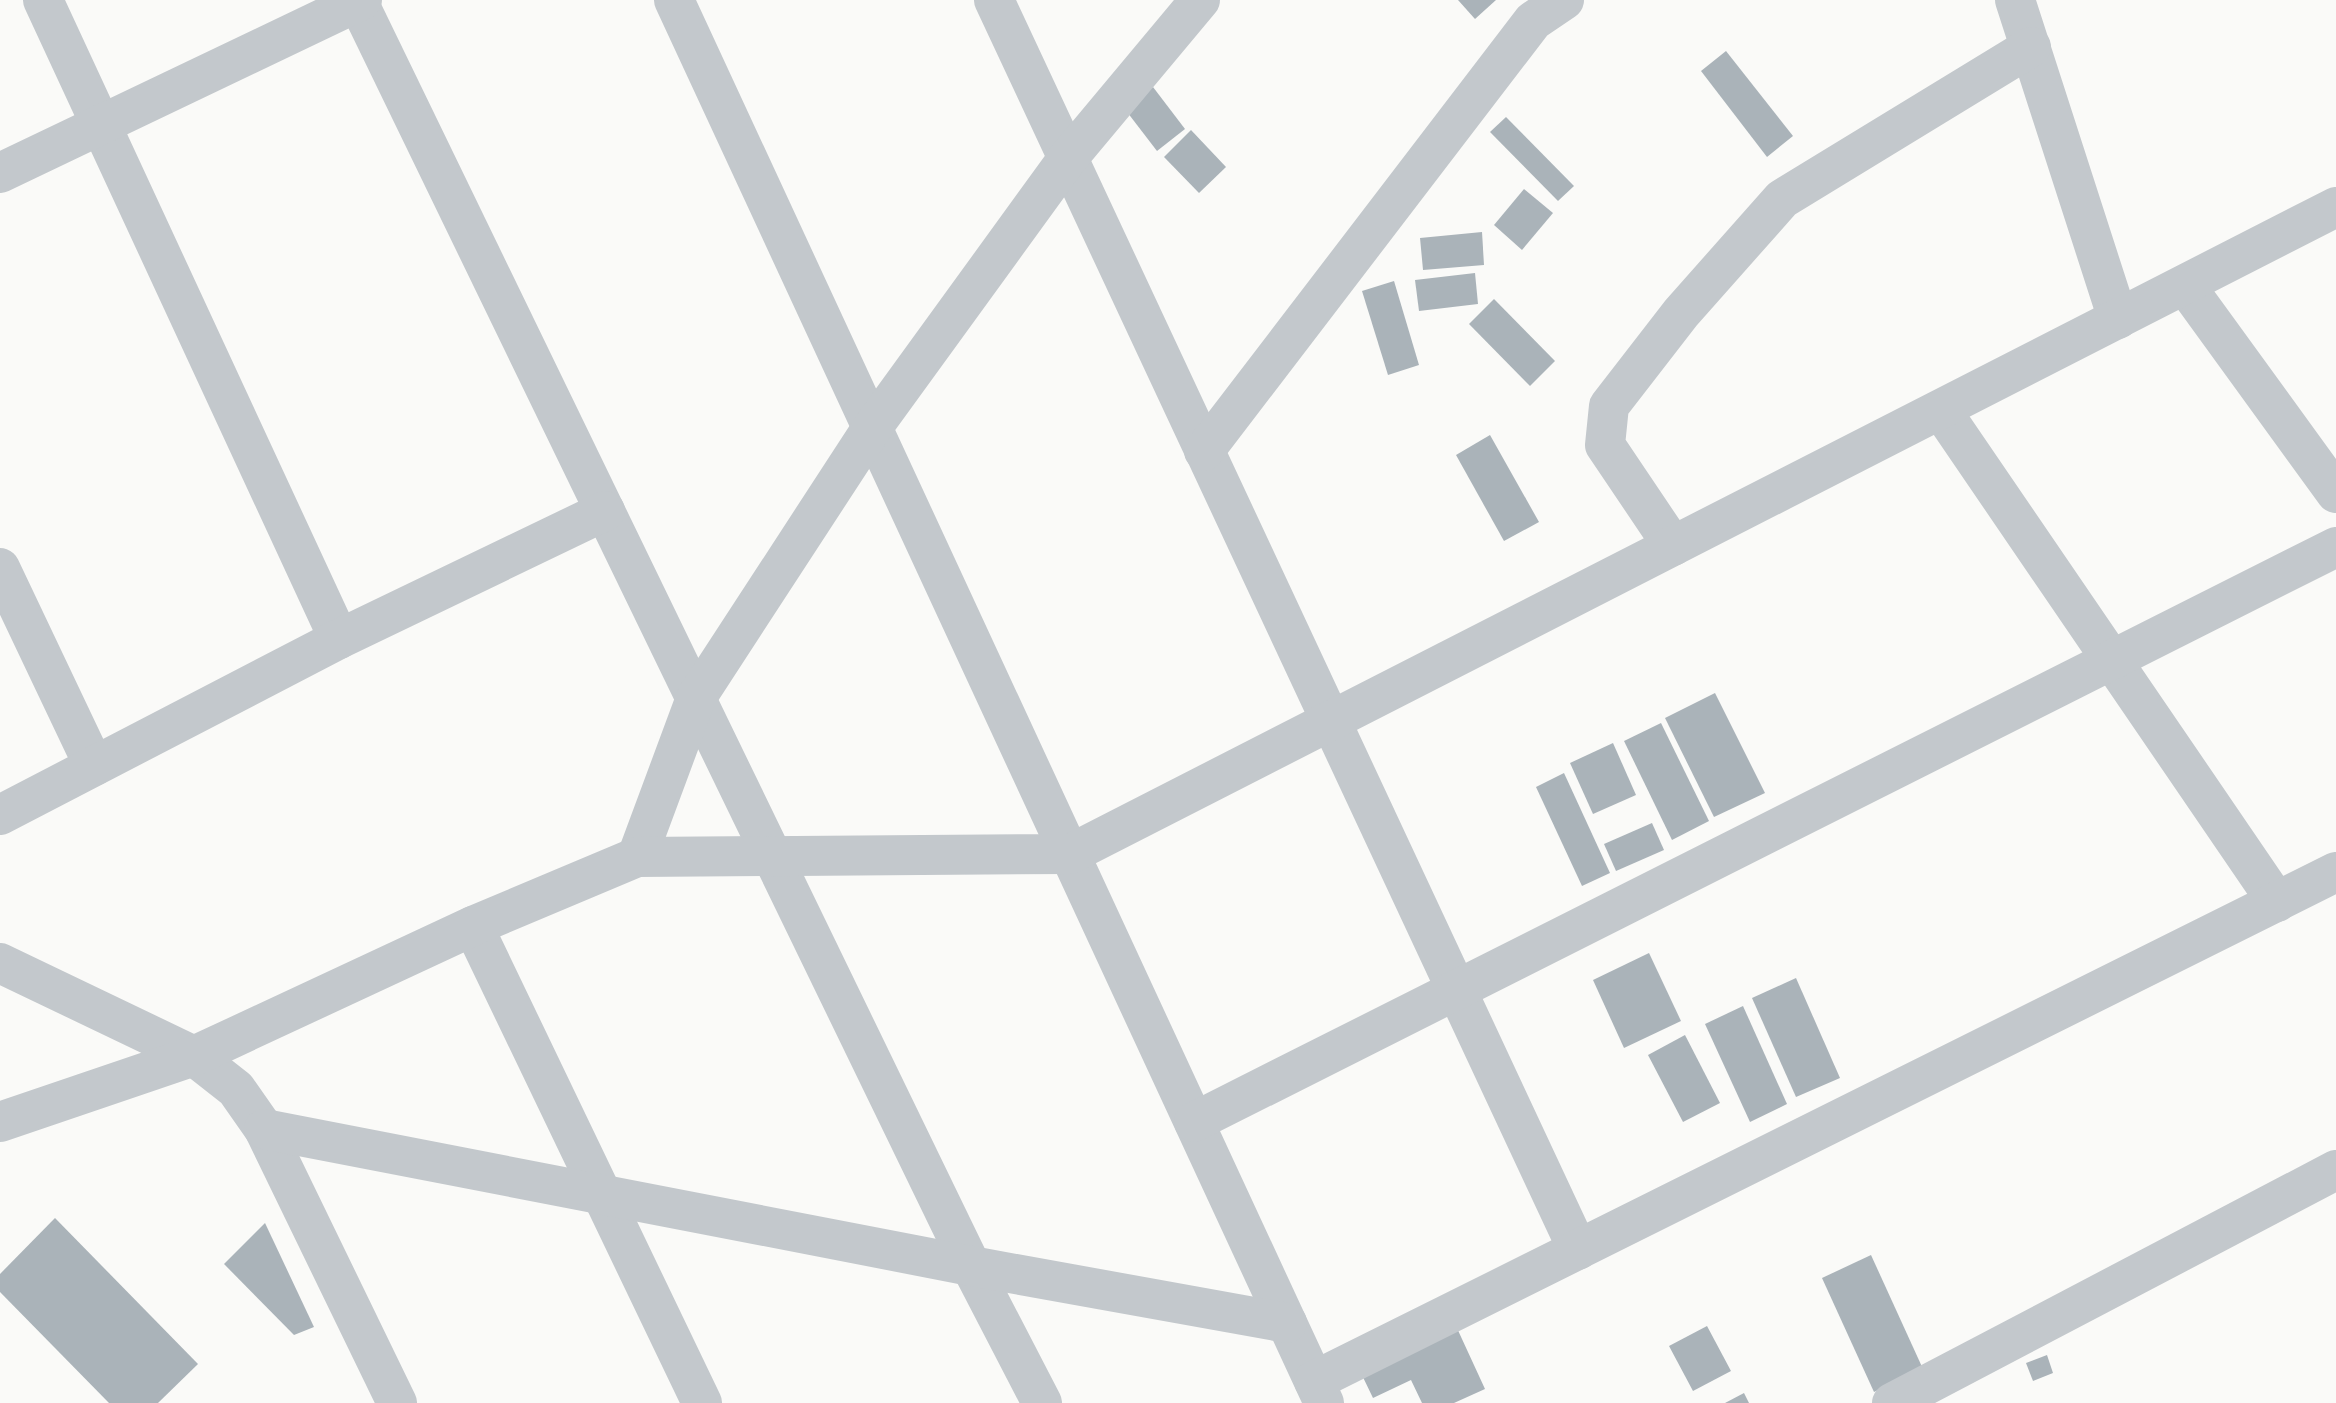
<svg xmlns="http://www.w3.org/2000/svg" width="2336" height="1403" font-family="Karla,sans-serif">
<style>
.building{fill:#aab3b9}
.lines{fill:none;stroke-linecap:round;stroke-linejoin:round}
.street{stroke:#c3c8cc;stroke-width:40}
</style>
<rect width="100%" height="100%" fill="#fafaf8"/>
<g class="building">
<polygon points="1458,0 1496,0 1475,19"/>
<polygon points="1726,51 1793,136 1767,157 1701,71"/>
<polygon points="1153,87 1185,129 1157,151 1124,108"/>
<polygon points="1506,117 1574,186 1558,201 1490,132"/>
<polygon points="1191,130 1226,167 1199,193 1164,157"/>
<polygon points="1524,189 1553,213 1522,250 1494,225"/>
<polygon points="1482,232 1484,265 1423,270 1420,238"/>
<polygon points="1475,273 1478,304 1419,311 1415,280"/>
<polygon points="1394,281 1419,365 1388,375 1362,291"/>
<polygon points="1494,299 1555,361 1530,386 1469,324"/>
<polygon points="1490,435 1539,522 1504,541 1456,455"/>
<polygon points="1715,693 1765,793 1714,817 1665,718"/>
<polygon points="1661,723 1709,821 1672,840 1624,741"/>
<polygon points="1613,743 1636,795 1593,814 1570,763"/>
<polygon points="1564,773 1610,873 1582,886 1536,787"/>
<polygon points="1652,823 1664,850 1616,871 1604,844"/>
<polygon points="1649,953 1681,1021 1624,1048 1593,980"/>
<polygon points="1796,978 1840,1078 1796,1097 1752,998"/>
<polygon points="1743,1006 1787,1104 1750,1122 1705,1024"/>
<polygon points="1685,1035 1720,1103 1683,1122 1648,1055"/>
<polygon points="55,1218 198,1364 158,1403 109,1403 0,1292 0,1274"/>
<polygon points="265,1223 314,1327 294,1335 224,1264"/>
<polygon points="1871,1255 1923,1369 1874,1392 1822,1278"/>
<polygon points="1456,1326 1485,1389 1454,1403 1422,1403 1411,1380 1373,1398 1360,1371"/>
<polygon points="1707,1326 1731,1371 1693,1391 1669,1346"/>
<polygon points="2047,1355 2053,1373 2033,1381 2026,1363"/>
<polygon points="1744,1393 1749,1403 1725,1403"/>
</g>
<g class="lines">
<g class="street">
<polyline points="43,0 339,639"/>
<polyline points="357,0 971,1266 1042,1403"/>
<polyline points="674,0 1324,1403"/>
<polyline points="994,0 1578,1250"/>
<polyline points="2015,0 2118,319"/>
<polyline points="0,173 362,0"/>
<polyline points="2185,285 2336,493"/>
<polyline points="1941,410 2277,902"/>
<polyline points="1204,451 1533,21 1564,0"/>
<polyline points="1673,546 1605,445 1609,406 1681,313 1782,199 2031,47"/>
<polyline points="0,568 94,766"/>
<polyline points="0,815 339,639 605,511"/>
<polyline points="637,857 696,698 872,428 1068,158 1200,0"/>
<polyline points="473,926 702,1403"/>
<polyline points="0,963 194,1056 236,1089 264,1129 397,1403"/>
<polyline points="0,1122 194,1056 473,926 637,857 1070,854 2336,207"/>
<polyline points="1194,1122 2336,547"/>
<polyline points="264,1129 971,1266 1287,1323"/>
<polyline points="1314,1381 2336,872"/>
<polyline points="1892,1403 2336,1170"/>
</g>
</g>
</svg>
